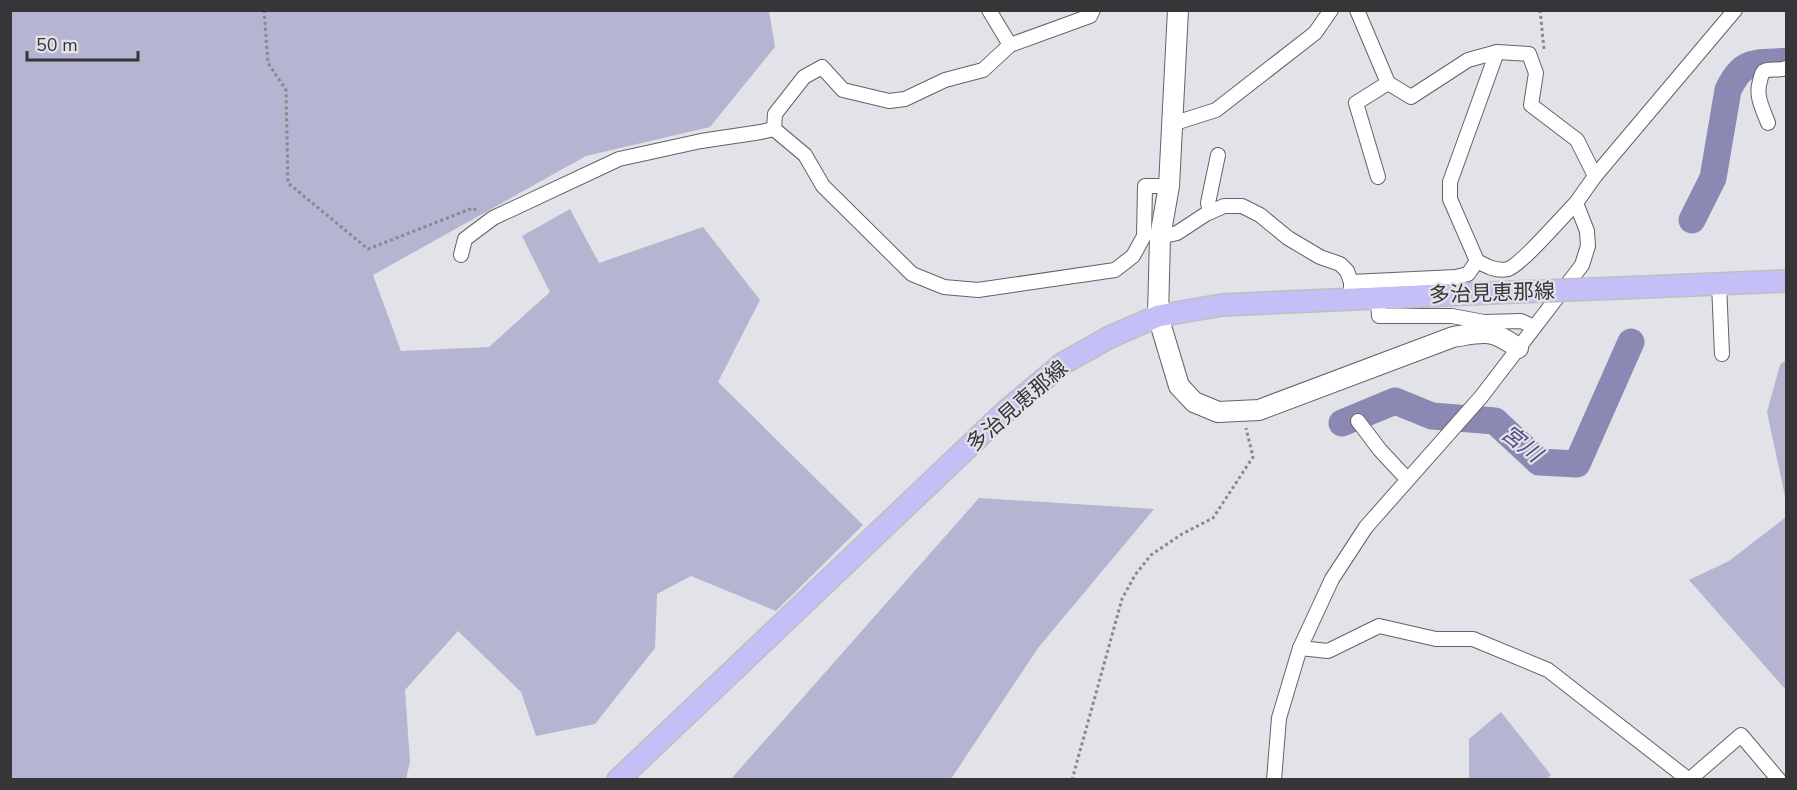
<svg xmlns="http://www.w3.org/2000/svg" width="1797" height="790" font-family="'Nunito Sans','Noto Sans JP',sans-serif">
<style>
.green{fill:#b5b4d1}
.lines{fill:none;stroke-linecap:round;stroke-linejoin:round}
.river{stroke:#8b88b4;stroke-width:27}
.street-casing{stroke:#636268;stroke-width:16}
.secondary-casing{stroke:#636268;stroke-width:22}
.primary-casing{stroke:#bfbfbf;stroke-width:24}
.path{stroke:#89898d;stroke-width:3;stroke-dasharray:3 3;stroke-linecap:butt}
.street{stroke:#fff;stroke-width:14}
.secondary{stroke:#fff;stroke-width:20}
.primary{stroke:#c4bff7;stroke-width:21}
.primary-bridge-casing{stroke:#bfbfbf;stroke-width:24;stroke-linecap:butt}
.primary-bridge{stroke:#c4bff7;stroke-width:21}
.labels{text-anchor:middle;stroke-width:4.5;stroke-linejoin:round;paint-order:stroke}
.street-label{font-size:21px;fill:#363638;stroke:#e2e2e9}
.water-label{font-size:22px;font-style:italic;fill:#524b87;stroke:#e2e2e9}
</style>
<rect width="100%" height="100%" fill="#e2e2e9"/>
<g class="green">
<polygon points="10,11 769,11 775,47 710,127 586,156 373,275 401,351 489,347 550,292 522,236 570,209 599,263 703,227 760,300 718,382 863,525 776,611 691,576 657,594 655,648 595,724 536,736 521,692 458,631 405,690 410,762 406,779 11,779"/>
<polygon points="1786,360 1786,501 1767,412 1780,365"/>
<polygon points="979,498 1154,509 1038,648 951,779 731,779"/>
<polygon points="1786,517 1786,690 1689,580 1729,561"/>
<polygon points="1501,712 1551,775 1546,779 1469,779 1469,739"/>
</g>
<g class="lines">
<g class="river">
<path d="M1692,220l21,-42 15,-88c16,-34 29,-25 58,-29"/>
<polyline points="1342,423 1395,401 1432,416 1495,421 1539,462 1577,464 1631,342"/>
</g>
<defs>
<g id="street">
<polyline points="989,10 1010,45"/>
<polyline points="1357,10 1388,83 1411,97 1468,60 1497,52 1529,54 1536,73 1531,105 1577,140 1595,176"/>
<path d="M1497,52l-47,130v17l27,62c9,5 20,11 31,8 13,-4 56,-54 68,-66"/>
<path d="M1768,123c-5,-14 -13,-27 -8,-42 0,-1 2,-8 3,-9 4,-4 17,-1 23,-4"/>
<polyline points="1172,124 1216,110 1315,33 1331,10"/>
<polyline points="774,129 805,155 823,186 912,274 944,287 978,290 1115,270 1133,256 1144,236 1145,186 1169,186"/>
<polyline points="774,129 775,114 804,77 822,67 843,90 889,101 905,99 945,80 983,70 1010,45 1090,16 1093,10"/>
<polyline points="1378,177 1356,103 1388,83"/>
<polyline points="1210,212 1208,203 1218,155"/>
<polyline points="1160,237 1177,233 1206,214 1224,206 1242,206 1260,215 1288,238 1320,257 1340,264 1347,271 1351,282 1351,299"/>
<polyline points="461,255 465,239 493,218 619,159 701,141 761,132 774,129"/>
<polyline points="1351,282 1456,277 1468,274 1477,261"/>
<polyline points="1719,284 1722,354"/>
<polyline points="1378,298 1379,316 1452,316 1484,322 1521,321 1534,327"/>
<polyline points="1358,421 1380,450 1407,479"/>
<polyline points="1300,648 1328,651 1379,626 1436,639 1473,639 1548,670 1689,780"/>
<polyline points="1274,780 1279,718 1300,648 1332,579 1366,527 1481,397 1582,265 1588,246 1587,231 1576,203 1595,176 1735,10"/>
<polyline points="1689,780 1741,735 1779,780"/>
</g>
<path id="secondary" d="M1178,10l-9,176 -9,51 -2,79 21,70 15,16 24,10 41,-2 194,-73c31,-5 38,-9 65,11"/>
<g id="primary">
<polyline points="1645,287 1786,281"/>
<polyline points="618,780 1006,411 1062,364 1110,337 1158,316 1222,305 1490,293"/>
</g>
</defs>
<use href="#street" class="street-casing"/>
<use href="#secondary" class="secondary-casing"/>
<use href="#primary" class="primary-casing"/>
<g class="path">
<polyline points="264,10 268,63 286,90 288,183 368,249 473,208 479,212"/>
<polyline points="1540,10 1544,49"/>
<polyline points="1072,780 1122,599 1135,575 1151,555 1182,534 1213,518 1253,457 1246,428"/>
</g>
<use href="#street" class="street"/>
<use href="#secondary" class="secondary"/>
<use href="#primary" class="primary"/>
<defs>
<polyline id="primary-bridge" points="1490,293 1645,287"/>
</defs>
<use href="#primary-bridge" class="primary-bridge-casing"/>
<use href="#primary-bridge" class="primary-bridge"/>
</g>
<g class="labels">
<g class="street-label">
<text transform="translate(1492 293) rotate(-2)" y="7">多治見恵那線</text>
<text transform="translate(1017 406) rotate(-41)" y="7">多治見恵那線</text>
</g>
<g class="water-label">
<text transform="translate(1522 443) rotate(38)" y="8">宮川</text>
</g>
</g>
<rect width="1797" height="790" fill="none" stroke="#363638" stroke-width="24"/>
<path d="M27 51v9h111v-9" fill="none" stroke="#363638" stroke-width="3"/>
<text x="36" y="51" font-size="18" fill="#363638" stroke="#e2e2e9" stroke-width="4.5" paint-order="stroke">50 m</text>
</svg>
